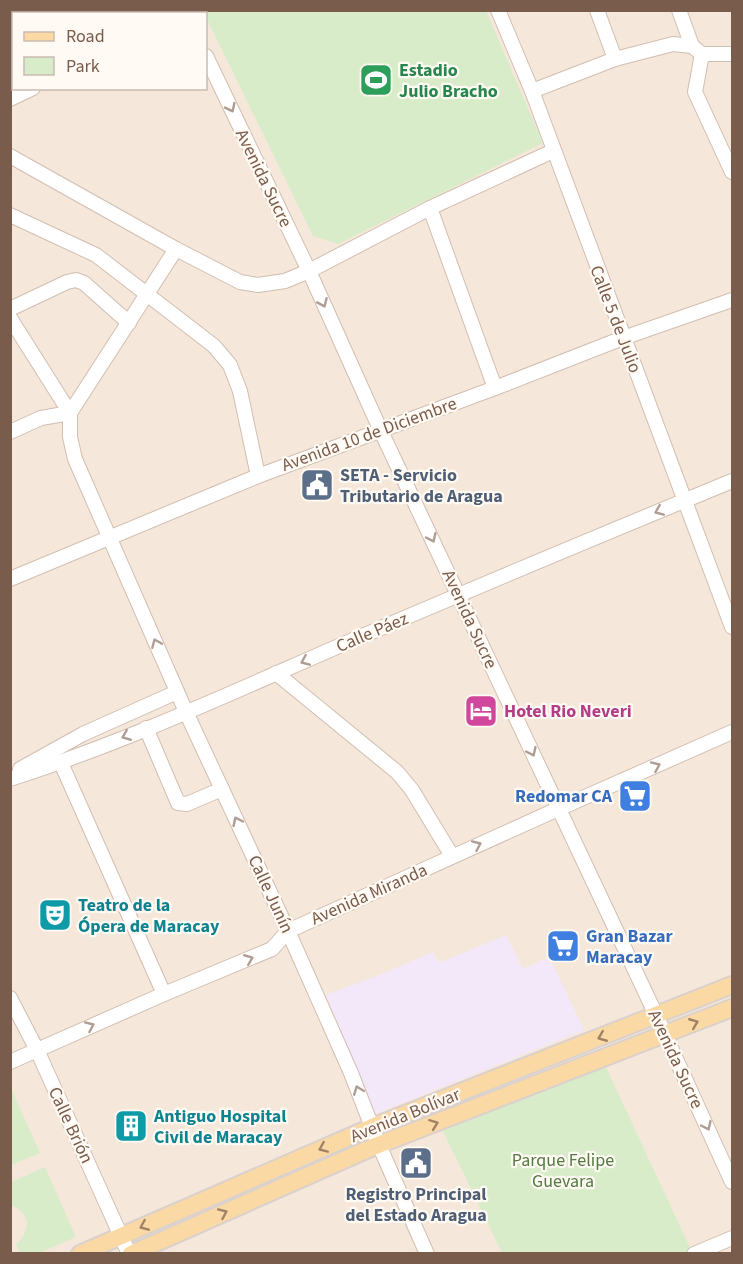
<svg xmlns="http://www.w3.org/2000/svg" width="743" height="1264" font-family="'Source Sans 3',sans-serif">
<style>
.residential{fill:#f5e8da;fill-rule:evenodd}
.education{fill:#f3e8fa}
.green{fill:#d8ecc9}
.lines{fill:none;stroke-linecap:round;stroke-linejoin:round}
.minor-casing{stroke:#d1beb0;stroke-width:16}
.major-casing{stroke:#dad1cd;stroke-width:20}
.minor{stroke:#fff;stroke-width:14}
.major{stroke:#fbd9a5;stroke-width:16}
.oneway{stroke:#af9d94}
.oneway2{stroke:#a18267}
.labels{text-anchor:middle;stroke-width:4.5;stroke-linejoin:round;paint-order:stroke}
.leisure-label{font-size:18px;font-weight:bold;fill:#27864d;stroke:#fffaf3;text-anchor:start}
.street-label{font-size:18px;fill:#7a5c4d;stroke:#fffaf3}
.service-label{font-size:18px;font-weight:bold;fill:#4e5e75;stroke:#fffaf3;text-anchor:start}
.hotel-label{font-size:18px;font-weight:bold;fill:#b23c85;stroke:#fffaf3;text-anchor:start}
.shop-label{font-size:18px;font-weight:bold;fill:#366cbe;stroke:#fffaf3;text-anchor:end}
.culture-label{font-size:18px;font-weight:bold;fill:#0d838f;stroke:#fffaf3;text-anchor:start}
.park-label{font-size:18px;fill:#537a41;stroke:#fffaf3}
</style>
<rect width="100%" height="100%" fill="#fdf6ec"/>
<path class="residential" d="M11,11h721v1242h-721zM14,14h192v74h-192z"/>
<polygon class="education" points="506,935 523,969 549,957 584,1030 375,1114 326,995 387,972 433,952 439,963"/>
<g class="green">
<polygon points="203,11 486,11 543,143 338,244 313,236"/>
<polygon points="605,1065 691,1250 681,1254 502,1253 443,1131 506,1103"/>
<polygon points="10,1086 40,1153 11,1165 10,1165"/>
<path d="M45,1167l31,70 -37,16h-19l-4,-8c15,-15 16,-31 -5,-40v-23z"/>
</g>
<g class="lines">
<defs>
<g id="minor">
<polyline points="184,10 185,14"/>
<polyline points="498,10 532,91 732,627"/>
<polyline points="597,10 615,59"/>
<polyline points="679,10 692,46 702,54 732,54"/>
<polyline points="87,14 94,10"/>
<polyline points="159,14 166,10"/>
<polyline points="10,47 14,46"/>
<polyline points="702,54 695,92 732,172"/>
<polyline points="206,56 309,271 380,429 656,1015 732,1182"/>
<polyline points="10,81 14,79"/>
<polyline points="532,91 615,59 673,44 692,46"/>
<polyline points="10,99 33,88"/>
<polyline points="10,156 176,249 240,282 258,285 285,281 309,271 430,208 553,151"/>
<polyline points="430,208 495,388"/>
<polyline points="10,215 96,255 214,346 230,365 240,391 258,476"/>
<polyline points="176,249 70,413 70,437 75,459 186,712 288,931 351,1073 379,1145 427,1254"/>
<polyline points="10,309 67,282 76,280 84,283 129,323"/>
<polyline points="10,318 70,413 41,418 10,432"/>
<polyline points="10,579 258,476 495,388 623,338 732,300"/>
<polyline points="276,673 397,772 412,790 452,856"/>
<polyline points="146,728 178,803 187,804 222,789"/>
<polyline points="61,763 164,994"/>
<polyline points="20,769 83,734 177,692"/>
<path d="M10,779c113,-36 221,-86 329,-133 130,-56 262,-111 393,-165"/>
<polyline points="10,998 37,1050 129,1254"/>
<polyline points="10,1062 164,994 272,949 288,931 558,809 732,732"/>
<polyline points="694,1254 732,1238"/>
</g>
<g id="major">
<polyline points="80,1254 372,1127 732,985"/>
<polyline points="131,1254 373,1147 732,1008"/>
</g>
</defs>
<use href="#minor" class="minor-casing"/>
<use href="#major" class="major-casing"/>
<use href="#minor" class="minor"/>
<use href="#major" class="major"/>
</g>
<defs><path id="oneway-chevron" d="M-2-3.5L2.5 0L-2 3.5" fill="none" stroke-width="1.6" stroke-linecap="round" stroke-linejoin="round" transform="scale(1.5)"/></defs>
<g class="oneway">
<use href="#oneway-chevron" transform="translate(231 108) rotate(64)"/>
<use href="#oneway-chevron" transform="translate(323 303) rotate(66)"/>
<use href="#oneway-chevron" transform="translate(659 511) rotate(157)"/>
<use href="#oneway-chevron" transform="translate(432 538) rotate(65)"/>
<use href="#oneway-chevron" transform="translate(156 643) rotate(-113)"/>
<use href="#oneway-chevron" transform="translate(305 661) rotate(157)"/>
<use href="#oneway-chevron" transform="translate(126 736) rotate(158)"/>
<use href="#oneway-chevron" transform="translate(532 752) rotate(65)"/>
<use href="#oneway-chevron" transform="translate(656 766) rotate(-24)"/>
<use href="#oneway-chevron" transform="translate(237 821) rotate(-115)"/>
<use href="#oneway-chevron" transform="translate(477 845) rotate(-24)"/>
<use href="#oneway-chevron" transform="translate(249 959) rotate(-22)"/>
<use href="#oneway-chevron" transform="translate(90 1026) rotate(-24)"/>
<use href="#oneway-chevron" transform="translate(358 1090) rotate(-111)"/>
<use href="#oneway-chevron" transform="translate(707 1126) rotate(65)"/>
</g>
<g class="oneway2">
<use href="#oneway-chevron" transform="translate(694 1023) rotate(-22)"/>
<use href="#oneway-chevron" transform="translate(602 1037) rotate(158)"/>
<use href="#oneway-chevron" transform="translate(434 1124) rotate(-21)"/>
<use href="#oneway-chevron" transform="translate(323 1148) rotate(157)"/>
<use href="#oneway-chevron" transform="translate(223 1213) rotate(-24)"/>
<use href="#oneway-chevron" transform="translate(144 1226) rotate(157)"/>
</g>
<defs>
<symbol id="stadium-square" viewBox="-11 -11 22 22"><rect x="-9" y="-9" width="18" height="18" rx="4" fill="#2e9e5b" stroke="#fffaf3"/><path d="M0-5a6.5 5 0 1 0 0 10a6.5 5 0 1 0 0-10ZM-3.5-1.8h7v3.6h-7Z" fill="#fff"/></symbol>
<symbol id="civic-square" viewBox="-11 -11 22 22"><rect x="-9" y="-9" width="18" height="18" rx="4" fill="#5c6f8a" stroke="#fffaf3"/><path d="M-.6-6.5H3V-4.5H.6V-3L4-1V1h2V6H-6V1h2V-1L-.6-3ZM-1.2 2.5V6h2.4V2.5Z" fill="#fff"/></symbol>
<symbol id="hotel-square" viewBox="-11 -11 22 22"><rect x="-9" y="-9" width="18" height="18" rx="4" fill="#d1479c" stroke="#fffaf3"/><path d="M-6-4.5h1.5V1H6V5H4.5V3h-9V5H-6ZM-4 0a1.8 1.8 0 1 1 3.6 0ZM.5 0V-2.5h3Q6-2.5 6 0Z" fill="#fff"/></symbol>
<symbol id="supermarket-square" viewBox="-11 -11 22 22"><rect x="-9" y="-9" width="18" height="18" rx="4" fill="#3f7fe0" stroke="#fffaf3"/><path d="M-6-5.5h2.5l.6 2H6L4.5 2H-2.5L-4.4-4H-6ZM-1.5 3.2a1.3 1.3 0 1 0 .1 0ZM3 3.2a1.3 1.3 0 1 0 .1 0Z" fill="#fff"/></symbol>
<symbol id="theatre-square" viewBox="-11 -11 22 22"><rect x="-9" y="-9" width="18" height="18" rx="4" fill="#0f9aa8" stroke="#fffaf3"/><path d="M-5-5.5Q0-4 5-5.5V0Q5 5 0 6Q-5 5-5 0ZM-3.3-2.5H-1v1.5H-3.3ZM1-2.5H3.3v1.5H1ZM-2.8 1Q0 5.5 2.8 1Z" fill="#fff"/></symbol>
<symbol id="building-square" viewBox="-11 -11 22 22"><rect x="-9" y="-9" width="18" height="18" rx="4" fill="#0f9aa8" stroke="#fffaf3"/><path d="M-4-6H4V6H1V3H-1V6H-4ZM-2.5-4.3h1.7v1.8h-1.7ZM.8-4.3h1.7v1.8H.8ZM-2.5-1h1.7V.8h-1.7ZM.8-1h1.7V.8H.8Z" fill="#fff"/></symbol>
</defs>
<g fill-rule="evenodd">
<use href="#stadium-square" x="357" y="61" width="38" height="38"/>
<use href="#civic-square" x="298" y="466" width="38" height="38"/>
<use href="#hotel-square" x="462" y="692" width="38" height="38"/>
<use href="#supermarket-square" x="616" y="777" width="38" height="38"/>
<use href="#theatre-square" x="36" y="896" width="38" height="38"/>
<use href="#supermarket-square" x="544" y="927" width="38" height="38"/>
<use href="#building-square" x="112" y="1107" width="38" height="38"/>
<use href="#civic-square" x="397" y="1144" width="38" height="38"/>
</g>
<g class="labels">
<g class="leisure-label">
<text x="399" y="76">Estadio<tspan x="399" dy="21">Julio Bracho</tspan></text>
</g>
<g class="street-label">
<text transform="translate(264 178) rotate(64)" y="6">Avenida Sucre</text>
<text transform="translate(616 319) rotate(69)" y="6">Calle 5 de Julio</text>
<text transform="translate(369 434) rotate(-20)" y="6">Avenida 10 de Diciembre</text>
<text transform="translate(470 619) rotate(65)" y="6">Avenida Sucre</text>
<text transform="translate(372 632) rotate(-23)" y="6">Calle Páez</text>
<text transform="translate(271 894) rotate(65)" y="6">Calle Junín</text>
<text transform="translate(369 894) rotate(-24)" y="6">Avenida Miranda</text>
<text transform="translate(676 1059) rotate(65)" y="6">Avenida Sucre</text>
<text transform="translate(405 1115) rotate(-22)" y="6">Avenida Bolívar</text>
<text transform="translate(71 1125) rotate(65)" y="6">Calle Brión</text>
</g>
<g class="service-label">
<text x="340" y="481">SETA - Servicio<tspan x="340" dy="21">Tributario de Aragua</tspan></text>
<text x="416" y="1200" text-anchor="middle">Registro Principal<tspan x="416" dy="21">del Estado Aragua</tspan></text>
</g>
<g class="hotel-label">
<text x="504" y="717">Hotel Rio Neveri</text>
</g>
<g class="shop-label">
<text x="612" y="802">Redomar CA</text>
<text x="586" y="942" text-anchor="start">Gran Bazar<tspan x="586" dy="21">Maracay</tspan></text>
</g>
<g class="culture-label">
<text x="78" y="911">Teatro de la<tspan x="78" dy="21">Ópera de Maracay</tspan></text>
<text x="154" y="1122">Antiguo Hospital<tspan x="154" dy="21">Civil de Maracay</tspan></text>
</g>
<g class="park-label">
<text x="563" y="1166">Parque Felipe<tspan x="563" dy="21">Guevara</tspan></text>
</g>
</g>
<rect width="743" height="1264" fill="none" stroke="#7a5c4d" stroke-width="24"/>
<rect x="12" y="12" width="195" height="78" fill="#fffaf3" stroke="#cabbb1" stroke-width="1.5"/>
<rect x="24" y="32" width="30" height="9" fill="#fbd9a5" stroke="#cabbb1" stroke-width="1.5"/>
<text x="66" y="42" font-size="18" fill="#7a5c4d">Road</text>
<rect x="24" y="57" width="30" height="18" fill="#d8ecc9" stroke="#cabbb1" stroke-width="1.5"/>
<text x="66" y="72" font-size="18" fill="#7a5c4d">Park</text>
</svg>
